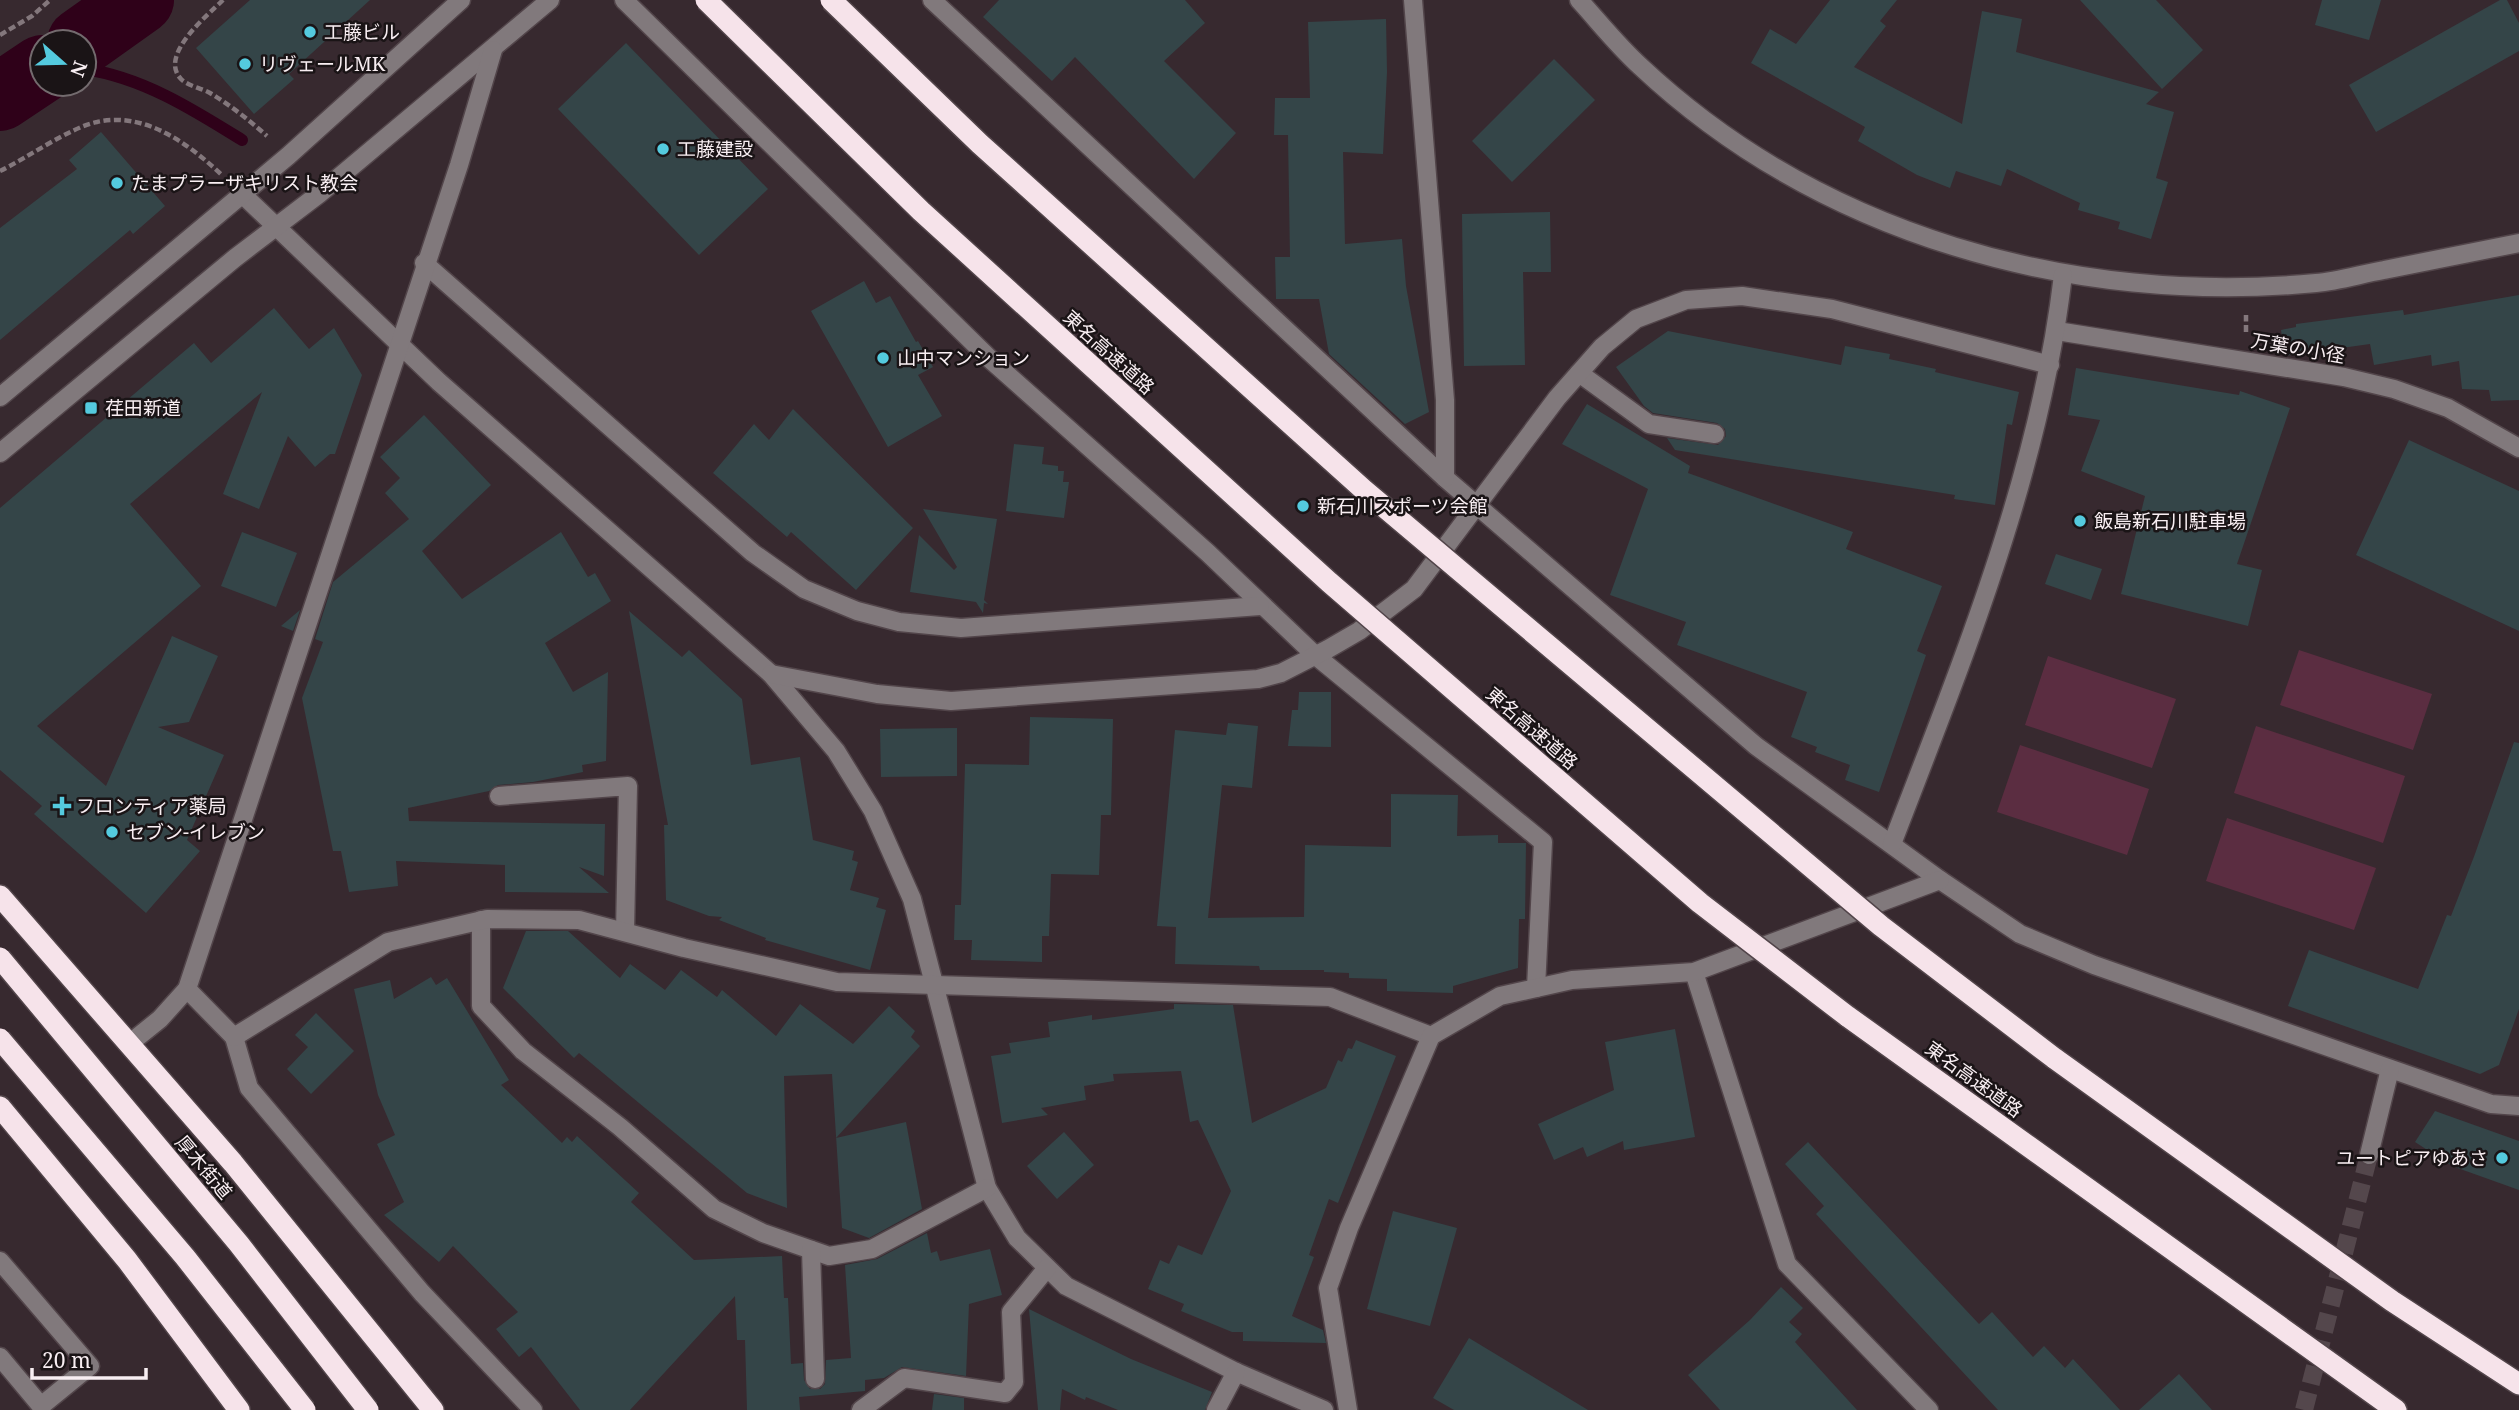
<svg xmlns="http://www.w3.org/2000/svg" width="2519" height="1410" font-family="'Noto Serif','Noto Sans JP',serif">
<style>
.green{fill:#5b2d41}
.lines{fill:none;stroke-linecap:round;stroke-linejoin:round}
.stream{stroke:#2f0119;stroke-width:12}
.river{stroke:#2f0119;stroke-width:68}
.building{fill:#344548}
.minor-tunnel{stroke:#54474c;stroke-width:18;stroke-dasharray:18 9;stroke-linecap:butt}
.minor-casing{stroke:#52454a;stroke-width:21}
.highway-casing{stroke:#52454a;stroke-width:24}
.path{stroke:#83777c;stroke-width:4.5;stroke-dasharray:7 3.5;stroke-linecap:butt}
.minor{stroke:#81797c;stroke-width:18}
.highway{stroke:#f6e3ea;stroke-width:21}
.highway-bridge-casing{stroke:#52454a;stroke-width:24;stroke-linecap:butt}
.highway-bridge{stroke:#f6e3ea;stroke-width:21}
.poi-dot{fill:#54cade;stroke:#1a1416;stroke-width:2.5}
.labels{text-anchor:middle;stroke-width:5;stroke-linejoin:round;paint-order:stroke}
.poi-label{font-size:19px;fill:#f8eef2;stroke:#1a1416;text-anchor:start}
.street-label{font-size:19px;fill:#f8eef2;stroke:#1a1416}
</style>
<rect width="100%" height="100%" fill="#37292f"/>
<g class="green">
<polygon points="2299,650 2432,694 2413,750 2280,705"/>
<polygon points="2048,656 2176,699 2152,768 2025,725"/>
<polygon points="2256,726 2405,776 2383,843 2234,793"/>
<polygon points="2020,745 2149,789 2127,855 1997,812"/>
<polygon points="2227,818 2376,868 2354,930 2206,881"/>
</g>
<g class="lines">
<path class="stream" d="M84,69c58,8 110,41 158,71"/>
<g class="river">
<polyline points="81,42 140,0"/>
<polyline points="0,97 42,69"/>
</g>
</g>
<g class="building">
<polygon points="250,0 370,0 289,74 294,79 254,114 196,48"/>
<polygon points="999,0 1185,0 1205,23 1164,61 1236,133 1194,179 1075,57 1052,81 983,17"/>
<polygon points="1830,0 1897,0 1880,21 1886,26 1854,67 1962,124 1982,11 2022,19 2016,52 2159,92 2146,104 2174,112 2156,178 2168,182 2151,239 2118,229 2120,222 2078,210 2080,203 2007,169 2001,186 1956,171 1950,188 1917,175 1858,141 1865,127 1751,63 1770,29 1796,44"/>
<polygon points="2080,0 2156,0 2203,50 2162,89"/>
<polygon points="2322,0 2381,0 2369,40 2315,25"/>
<polygon points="2500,0 2507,0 2519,23 2519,51 2376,132 2349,85"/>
<polygon points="1386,19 1387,72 1383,154 1343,152 1345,244 1402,239 1406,286 1429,412 1405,424 1329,354 1319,299 1276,299 1275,257 1290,257 1288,135 1274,135 1275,98 1310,98 1308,22"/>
<polygon points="626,43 768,189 699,255 558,109"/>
<polygon points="1554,59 1595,100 1512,182 1472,141"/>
<polygon points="101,132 165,206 133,234 130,230 0,340 0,228 77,169 69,160"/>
<polygon points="1550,212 1551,272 1523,272 1525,365 1464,366 1462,214"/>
<polygon points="864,281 876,303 890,296 916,342 918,341 933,367 918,375 942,416 888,447 811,311"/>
<polygon points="2519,295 2519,400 2491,401 2489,390 2462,389 2459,361 2432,366 2431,355 2374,365 2370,344 2285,356 2281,330 2296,327 2296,324 2403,310 2404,315"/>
<polygon points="274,308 309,349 334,328 362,375 335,454 330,454 315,467 288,436 259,509 223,494 262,392 130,504 201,586 37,726 106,786 172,636 218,656 189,722 158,727 224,755 187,840 200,851 146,913 34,814 42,806 0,770 0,508 194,343 211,363"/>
<polygon points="1668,331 1841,365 1845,346 1890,354 1889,359 1936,369 1935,372 2019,392 2012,425 2007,424 1995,505 1954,499 1955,495 1675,450 1667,438 1718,445 1726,436 1725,429 1717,423 1653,413 1644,406 1616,367"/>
<polygon points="2076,368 2239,395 2240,391 2290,408 2237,564 2262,570 2248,626 2121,594 2145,496 2081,471 2100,420 2068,415"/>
<polygon points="1587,404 1690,466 1688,473 1853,532 1846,549 1942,586 1917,651 1926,655 1879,792 1845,780 1850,765 1815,752 1817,747 1791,737 1807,692 1677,645 1686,622 1610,595 1648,489 1562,444"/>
<polygon points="793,409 913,528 856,590 791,532 787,537 713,473 754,424 769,440"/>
<polygon points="424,415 491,485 422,551 462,599 561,532 588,577 595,573 611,601 545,643 573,692 608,672 606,761 582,765 583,772 533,782 498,785 489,791 408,808 409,821 605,824 604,876 579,867 609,893 505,892 505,865 396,861 398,886 349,892 341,851 333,851 302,698 323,642 315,639 333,582 409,519 385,493 400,478 380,457"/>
<polygon points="2409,440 2519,491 2519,631 2356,555"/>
<polygon points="1014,444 1044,447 1042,464 1058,466 1058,471 1064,471 1063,482 1069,482 1064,518 1006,511"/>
<polygon points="923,509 997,519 984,600 988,604 984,603 983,613 976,602 910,592 919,535 954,570 957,567"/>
<polygon points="242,532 297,553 276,607 221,586"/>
<polygon points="2056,554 2102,569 2091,600 2045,584"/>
<polygon points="300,610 293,631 281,626"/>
<polygon points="629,611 682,657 689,650 742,699 751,765 800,757 813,840 854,851 852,860 858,862 850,890 879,898 876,907 886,910 870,970 765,940 766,938 719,920 722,917 709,916 666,900 664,825 668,825"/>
<polygon points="1299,692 1331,692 1331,747 1288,746 1292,710 1298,710"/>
<polygon points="1030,717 1113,719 1111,815 1101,815 1099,875 1051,874 1049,936 1042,936 1042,962 971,960 972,940 954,940 955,905 961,905 965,764 1029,765"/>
<polygon points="1228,723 1258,726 1252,788 1222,785 1208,918 1304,917 1305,845 1391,847 1391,794 1458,795 1457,836 1498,835 1498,843 1526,843 1525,919 1519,919 1518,968 1453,986 1453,993 1387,991 1387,979 1349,978 1349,973 1324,972 1324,970 1260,970 1259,966 1175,964 1176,927 1157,926 1175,730 1226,735"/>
<polygon points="957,728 957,776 881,777 880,729"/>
<polygon points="2514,742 2519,743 2519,1009 2499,1065 2480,1074 2288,1006 2309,950 2418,989 2447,915 2451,916 2475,854"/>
<polygon points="526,931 568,931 620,978 630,964 665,990 681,970 717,997 722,990 776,1036 800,1004 853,1044 889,1006 915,1031 911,1037 920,1046 836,1138 906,1122 922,1209 869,1238 842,1228 832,1074 784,1076 787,1208 747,1193 579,1053 574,1058 503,988"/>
<polygon points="431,977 436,985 447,978 509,1080 501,1085 562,1143 567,1137 572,1142 577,1136 639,1193 631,1202 694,1260 782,1256 784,1298 788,1298 791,1364 803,1363 804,1380 810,1389 820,1389 825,1384 826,1360 851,1358 845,1265 877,1259 927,1233 931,1253 937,1251 940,1261 990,1249 1002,1295 969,1304 966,1376 902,1367 884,1378 865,1380 865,1391 799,1397 800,1410 747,1410 745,1340 737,1340 735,1296 630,1410 580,1410 531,1347 519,1357 496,1329 518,1312 453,1246 439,1262 384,1215 404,1202 377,1144 395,1135 378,1095 354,989 390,980 394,999"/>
<polygon points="1174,1004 1233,1005 1252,1123 1326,1088 1338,1060 1342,1062 1348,1048 1352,1049 1356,1040 1396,1056 1338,1203 1329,1199 1309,1255 1314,1257 1292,1316 1323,1330 1326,1343 1243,1341 1243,1332 1232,1332 1181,1311 1184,1304 1148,1289 1160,1260 1169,1264 1178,1245 1202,1255 1231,1191 1198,1120 1190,1122 1181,1071 1113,1074 1114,1081 1084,1086 1086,1100 1041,1108 1048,1115 1002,1123 991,1056 1011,1053 1009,1043 1050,1037 1048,1022 1092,1015 1092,1020 1174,1009"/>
<polygon points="316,1013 354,1051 311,1094 287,1069 308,1047 295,1035"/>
<polygon points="1675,1029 1695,1137 1624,1150 1623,1141 1587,1157 1583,1147 1554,1160 1538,1124 1614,1090 1605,1042"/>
<polygon points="2435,1111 2519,1141 2519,1190 2452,1166 2415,1142"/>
<polygon points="1064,1132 1094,1165 1057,1199 1027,1166"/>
<polygon points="1808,1142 1979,1324 1992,1312 2033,1357 2044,1346 2065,1368 2073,1359 2120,1410 1998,1410 1816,1214 1824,1206 1785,1164"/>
<polygon points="1393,1211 1457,1228 1430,1326 1367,1309"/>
<polygon points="1781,1287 1803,1308 1789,1322 1802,1334 1795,1342 1857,1410 1720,1410 1688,1375 1750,1320"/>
<polygon points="1029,1309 1131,1359 1212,1392 1205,1410 1118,1410 1086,1397 1085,1400 1062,1389 1060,1410 1038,1410"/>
<polygon points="1469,1338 1588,1410 1454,1410 1433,1398"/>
<polygon points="2179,1374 2212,1410 2139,1410"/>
<polygon points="934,1394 964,1398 964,1410 932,1410"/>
</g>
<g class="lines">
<polyline class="minor-tunnel" points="2304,1410 2369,1155"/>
<defs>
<g id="minor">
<polyline points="624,0 991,360 1208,553 1316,656 1543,842 1536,988"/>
<polyline points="932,0 1445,478 1756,746 1940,880 2020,934 2094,965 2491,1104 2519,1106"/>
<polyline points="1413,0 1445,400 1445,478"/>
<path d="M1579,0c20,22 39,46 61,66 180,169 433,240 676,217 23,-2 45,-9 68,-13 45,-9 90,-18 135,-27"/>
<polyline points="241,193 439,382 771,674 836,751 873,811 912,899 987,1188 1017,1238 1066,1286 1236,1372 1324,1410"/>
<polyline points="424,263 753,553 804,589 857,611 899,622 961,628 1260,606"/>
<polyline points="2057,331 2344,377 2394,389 2448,408 2519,448"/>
<polyline points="1579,373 1649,424 1715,434"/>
<polyline points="0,397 288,156 461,0"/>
<polyline points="0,453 235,258 319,194 550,0"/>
<polyline points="771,674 877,694 951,701 1258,679 1281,673 1328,649 1359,631 1414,589 1557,398 1602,347 1636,319 1686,300 1742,296 1832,309 2050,365"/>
<polyline points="499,796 628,786 625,932"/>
<path d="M1892,844c71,-185 148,-371 171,-569"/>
<polyline points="481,920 481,1006 523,1051 620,1127 714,1209 763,1233 829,1256 872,1249 987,1188"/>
<polyline points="1694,972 1787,1264 1929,1410"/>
<polyline points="187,989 459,165 493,50"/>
<polyline points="234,1037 249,1088 422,1293 533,1410"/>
<polyline points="129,1044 160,1019 187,989 234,1037 388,942 487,919 579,920 684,948 837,982 1330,997 1431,1036"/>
<polyline points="2369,1155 2390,1069"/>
<polyline points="811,1250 815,1379"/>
<polyline points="0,1261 90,1366 41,1406 0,1357"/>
<polyline points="861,1410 904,1378 1005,1393 1014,1382 1011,1312 1047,1268"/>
<polyline points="1216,1410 1236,1372"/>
<polyline points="1348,1410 1328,1288 1349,1228 1431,1036 1500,996 1572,980 1694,972 1940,880"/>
</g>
<g id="highway">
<polyline points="0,896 233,1163 433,1410"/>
<polyline points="1847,1016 2396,1410"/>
<polyline points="2054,1058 2392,1301 2519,1384"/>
<polyline points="0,1107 127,1260 239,1410"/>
</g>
</defs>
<use href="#minor" class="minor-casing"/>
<use href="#highway" class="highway-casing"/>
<g class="path">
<path d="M223,0c-15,15 -65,55 -42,79 7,7 20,9 29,14 20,12 39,27 57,43"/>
<polyline points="0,35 32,16 50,0"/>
<path d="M0,171c27,-13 71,-44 97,-49 49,-11 93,23 126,54"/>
<polyline points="2246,332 2246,315"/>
</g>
<use href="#minor" class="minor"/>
<use href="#highway" class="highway"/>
<defs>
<g id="highway-bridge">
<polyline points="706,0 921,211 1329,582 1700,903 1847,1016"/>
<polyline points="831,0 980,144 1364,490 1881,926 2054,1058"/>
<polyline points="0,958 239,1244 368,1410"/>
<polyline points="0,1039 185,1257 305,1410"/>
</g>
</defs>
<use href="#highway-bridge" class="highway-bridge-casing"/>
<use href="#highway-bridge" class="highway-bridge"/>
</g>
<g class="poi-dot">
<circle cx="310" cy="32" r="7"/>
<circle cx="245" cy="64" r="7"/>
<circle cx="663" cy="149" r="7"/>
<circle cx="117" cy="183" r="7"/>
<circle cx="883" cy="358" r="7"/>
<rect x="84" y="401" width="14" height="14" rx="3.5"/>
<circle cx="1303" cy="506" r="7"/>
<circle cx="2080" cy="521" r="7"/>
<path d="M58.5 795.5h7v7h7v7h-7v7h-7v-7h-7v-7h7z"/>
<circle cx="112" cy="832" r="7"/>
<circle cx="2502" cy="1158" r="7"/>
</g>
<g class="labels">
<g class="poi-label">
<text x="324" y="39">工藤ビル</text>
<text x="259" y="71">リヴェールMK</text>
<text x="677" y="156">工藤建設</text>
<text x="131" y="190">たまプラーザキリスト教会</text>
<text x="897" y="365">山中マンション</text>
<text x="105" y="415">荏田新道</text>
<text x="1317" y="513">新石川スポーツ会館</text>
<text x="2094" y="528">飯島新石川駐車場</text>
<text x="76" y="813">フロンティア薬局</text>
<text x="126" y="839">セブン-イレブン</text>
<text x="2488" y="1165" text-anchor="end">ユートピアゆあさ</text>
</g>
<g class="street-label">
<text transform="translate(2298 348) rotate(10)" y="7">万葉の小径</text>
<text transform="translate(1109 352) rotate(42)" y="7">東名高速道路</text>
<text transform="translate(1532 728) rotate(41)" y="7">東名高速道路</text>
<text transform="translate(1974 1079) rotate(36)" y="7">東名高速道路</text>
<text transform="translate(204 1167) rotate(50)" y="7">厚木街道</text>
</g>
</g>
<g transform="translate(63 63) rotate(110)"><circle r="33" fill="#1a1416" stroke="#736b6e" stroke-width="2"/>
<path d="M0-5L12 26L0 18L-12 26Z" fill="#54cade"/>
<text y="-10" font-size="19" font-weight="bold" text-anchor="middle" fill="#f8eef2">N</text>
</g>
<path d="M32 1368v10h114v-10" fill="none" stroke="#f8eef2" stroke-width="3.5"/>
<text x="42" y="1368" font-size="21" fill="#f8eef2" stroke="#1a1416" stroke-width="5" paint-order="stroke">20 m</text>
</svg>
